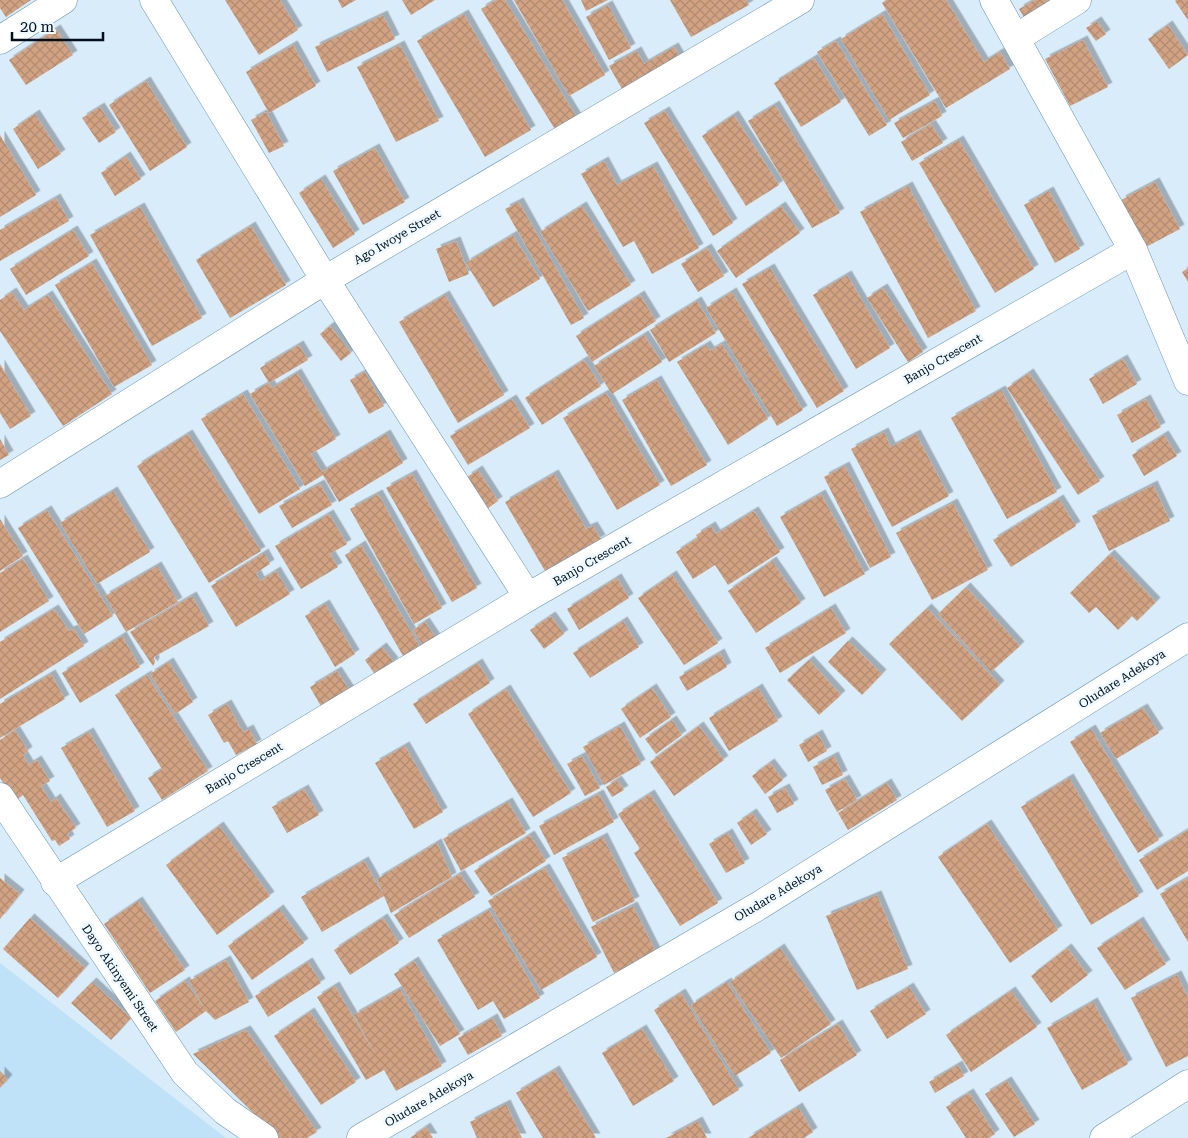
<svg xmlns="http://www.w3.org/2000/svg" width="1188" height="1138" font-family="'Roboto Serif',serif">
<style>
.built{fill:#c0e2f9}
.building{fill:url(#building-cross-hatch);filter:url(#shadow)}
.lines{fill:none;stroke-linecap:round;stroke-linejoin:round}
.street-casing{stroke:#6393b3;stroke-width:29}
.street{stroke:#fff;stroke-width:28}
.labels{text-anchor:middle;stroke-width:5;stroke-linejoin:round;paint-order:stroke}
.street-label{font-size:12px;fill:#000f1a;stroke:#eef8ff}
</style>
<defs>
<pattern id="building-cross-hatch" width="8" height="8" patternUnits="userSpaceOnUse" patternTransform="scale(1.25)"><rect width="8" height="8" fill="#d1a382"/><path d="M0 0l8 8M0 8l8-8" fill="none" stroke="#b28b70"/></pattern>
<filter id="shadow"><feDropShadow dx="4.5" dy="-4.5" stdDeviation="0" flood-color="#0004"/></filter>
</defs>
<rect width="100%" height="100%" fill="#d8ecfa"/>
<polygon class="built" points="0,963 226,1138 0,1138"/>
<g class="building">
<polygon points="0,0 31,0 6,17 0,8"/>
<polygon points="225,0 280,0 298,30 259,55"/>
<polygon points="338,0 356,0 342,8"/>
<polygon points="402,0 435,0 411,15"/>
<polygon points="496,0 505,0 577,118 556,131 481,9"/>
<polygon points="514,0 562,0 605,75 569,96"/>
<polygon points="581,0 608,0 586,11"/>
<polygon points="670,0 746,0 749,5 691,37"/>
<polygon points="886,0 946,0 984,62 1000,52 1010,69 946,108 882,3"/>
<polygon points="1035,0 1064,0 1028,24 1019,9"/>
<polygon points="1176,0 1188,0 1188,20 1175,1"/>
<polygon points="608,5 631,48 609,60 586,17"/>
<polygon points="464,14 531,130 485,157 417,41"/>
<polygon points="882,14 930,95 889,120 841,39"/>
<polygon points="383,15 395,39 327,72 315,47"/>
<polygon points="1097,21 1106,34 1096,41 1086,28"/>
<polygon points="1168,25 1188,55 1169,69 1148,39"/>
<polygon points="56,29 73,55 26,85 9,60"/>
<polygon points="1083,40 1108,87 1070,106 1045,59"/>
<polygon points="836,41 887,125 869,136 817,52"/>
<polygon points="293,45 316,86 269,113 246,72"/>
<polygon points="400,45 439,121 396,142 357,67"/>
<polygon points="674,47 684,64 626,96 609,66 637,51 644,64"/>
<polygon points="814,58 841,102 801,127 774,83"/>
<polygon points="146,81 187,147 150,171 109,105"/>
<polygon points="935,101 942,116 903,138 894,123"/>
<polygon points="775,105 840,213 812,228 748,121"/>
<polygon points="100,107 116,132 99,143 82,118"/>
<polygon points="665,111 733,223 713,236 644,123"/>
<polygon points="266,112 284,146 269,153 251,120"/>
<polygon points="35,114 61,154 38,169 13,129"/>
<polygon points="734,115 779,185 746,206 702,136"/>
<polygon points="931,124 943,143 912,161 901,142"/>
<polygon points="0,135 36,195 0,217"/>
<polygon points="959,140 1034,269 995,293 919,163"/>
<polygon points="375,148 405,202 363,225 333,171"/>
<polygon points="126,156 141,179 115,196 101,173"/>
<polygon points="604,161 617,185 653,166 699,248 652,274 634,241 623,247 581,174"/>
<polygon points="321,179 355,234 333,248 299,193"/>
<polygon points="1155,182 1180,229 1146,247 1121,200"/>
<polygon points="908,186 976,311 928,338 860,212"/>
<polygon points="1049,191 1080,249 1055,263 1024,205"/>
<polygon points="56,198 69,221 0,261 0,230"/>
<polygon points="519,202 584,318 571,325 505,209"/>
<polygon points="582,206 631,285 588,311 540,232"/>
<polygon points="781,206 800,233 736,278 717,251"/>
<polygon points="140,207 202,318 152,346 90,235"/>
<polygon points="251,226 286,285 230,318 196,260"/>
<polygon points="73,230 89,256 26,295 10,269"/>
<polygon points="513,235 540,279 493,307 466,263"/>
<polygon points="456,241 469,274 449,282 436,249"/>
<polygon points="707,248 724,276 698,292 681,264"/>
<polygon points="92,263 152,365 114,387 55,285"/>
<polygon points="770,268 844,391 817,408 742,284"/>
<polygon points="1188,268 1188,282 1182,272"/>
<polygon points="847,275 890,348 856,369 813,295"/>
<polygon points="883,288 923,352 908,362 867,298"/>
<polygon points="12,292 24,310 48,295 112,394 63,426 0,331 0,300"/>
<polygon points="732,292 803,410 777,426 706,308"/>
<polygon points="445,295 504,395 458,423 399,322"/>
<polygon points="640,295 656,321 592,362 576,336"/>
<polygon points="697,301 716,333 669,362 650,330"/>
<polygon points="330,326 351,353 341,361 320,334"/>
<polygon points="644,335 662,362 612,394 594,366"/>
<polygon points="722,344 768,419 728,445 677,362 706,345 710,351"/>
<polygon points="299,345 308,360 269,383 260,368"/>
<polygon points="1123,359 1137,384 1103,404 1089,379"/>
<polygon points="584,360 601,386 542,425 525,398"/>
<polygon points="0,364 31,416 10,429 0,413"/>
<polygon points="365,372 384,406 369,414 350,380"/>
<polygon points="297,373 336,439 311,454 322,472 386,434 403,463 339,502 323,475 305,486 250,394 269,383 272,388"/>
<polygon points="1029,373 1100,481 1078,495 1007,388"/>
<polygon points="657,380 707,465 671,486 622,400"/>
<polygon points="1001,390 1057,492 1007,519 951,418"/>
<polygon points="606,393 660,485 617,510 563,418"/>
<polygon points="243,394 300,489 259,514 201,419"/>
<polygon points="512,399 530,428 468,465 450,436"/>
<polygon points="1146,399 1161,427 1132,443 1117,415"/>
<polygon points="884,432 891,447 916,434 949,496 892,527 851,449"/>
<polygon points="188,434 261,551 209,583 137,466"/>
<polygon points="1164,435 1177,456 1144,476 1132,455"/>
<polygon points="0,439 9,455 0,460"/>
<polygon points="845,466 891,557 870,568 824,477"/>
<polygon points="478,470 498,501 487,509 467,477"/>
<polygon points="412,474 477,588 452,602 386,488"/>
<polygon points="554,474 586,529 593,526 601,539 545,571 505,502"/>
<polygon points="320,484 332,505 292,528 279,506"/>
<polygon points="1153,485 1170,521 1109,551 1092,516"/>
<polygon points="113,491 150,552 97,584 60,523"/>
<polygon points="378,494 442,608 414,624 350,509"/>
<polygon points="821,494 865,574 824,597 780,517"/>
<polygon points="1059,499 1076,526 1011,567 993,540"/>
<polygon points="953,503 988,570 932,600 896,533"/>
<polygon points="47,510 113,616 84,634 18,528"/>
<polygon points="754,511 780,552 728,585 715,565 693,579 676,552 698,538 696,535 711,526 716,534"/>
<polygon points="329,514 347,544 330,554 338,567 301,589 275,546"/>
<polygon points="0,519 23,556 0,571"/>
<polygon points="361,545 423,652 406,661 345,555"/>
<polygon points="264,553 270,564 256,573 260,581 276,571 290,594 236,627 211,586"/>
<polygon points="1110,554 1156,602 1137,621 1132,616 1118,630 1096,607 1089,613 1070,593"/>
<polygon points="23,559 49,601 0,632 0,573"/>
<polygon points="772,561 801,603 756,633 728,591"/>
<polygon points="157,566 178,602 126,632 105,596"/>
<polygon points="672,575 718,643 684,665 638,598"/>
<polygon points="617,578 629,598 579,630 567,609"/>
<polygon points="966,587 1020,646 991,672 938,614"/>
<polygon points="192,596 209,626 154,657 155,662 153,666 130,632"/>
<polygon points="325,604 355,654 335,667 305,616"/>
<polygon points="831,608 846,633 780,673 765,648"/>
<polygon points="927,608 1000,685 962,721 889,644"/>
<polygon points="54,609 69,631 74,629 84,646 0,699 0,642"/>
<polygon points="551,616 564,634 544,649 530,630"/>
<polygon points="623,621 639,647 590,678 573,653"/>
<polygon points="425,622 437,640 425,648 413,630"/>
<polygon points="122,636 140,667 80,703 62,673"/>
<polygon points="848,641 882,674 862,695 828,662"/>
<polygon points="382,647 394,662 376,676 365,660"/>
<polygon points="720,653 727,667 687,691 679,677"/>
<polygon points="809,660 841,695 819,715 787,680"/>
<polygon points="169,662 193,702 175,714 150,674"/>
<polygon points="478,663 490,683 426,724 413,704"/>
<polygon points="337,671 350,691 322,708 310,687"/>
<polygon points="51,674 65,699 0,738 0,704"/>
<polygon points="147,675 208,771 162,800 148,778 162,769 115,695"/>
<polygon points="652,688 671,717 640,738 621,709"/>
<polygon points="758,688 778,721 729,751 709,718"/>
<polygon points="506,689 571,793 533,817 468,714"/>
<polygon points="227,704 243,732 249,729 257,744 236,755 228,741 224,743 208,715"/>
<polygon points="1143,708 1159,733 1116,759 1100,733"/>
<polygon points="672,720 682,735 656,754 645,739"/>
<polygon points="620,726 641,764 604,785 583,747"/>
<polygon points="699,726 724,760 674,796 650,762"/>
<polygon points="1091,729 1159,840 1138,853 1070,742"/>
<polygon points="15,730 28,751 23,755 29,765 37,760 50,781 41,786 51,802 56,798 76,828 67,834 70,839 59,846 55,840 52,841 23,795 15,801 0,778 0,740"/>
<polygon points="89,732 135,811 107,827 61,748"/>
<polygon points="818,734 827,751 808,762 799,745"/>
<polygon points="405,746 443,812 414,829 375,763"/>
<polygon points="582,756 600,788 585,796 567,764"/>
<polygon points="834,756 843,775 822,785 813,767"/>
<polygon points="770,763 783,780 765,794 752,776"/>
<polygon points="1069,778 1139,896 1091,925 1021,807"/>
<polygon points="845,779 857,800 837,812 825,790"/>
<polygon points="617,780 624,790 612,797 606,787"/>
<polygon points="887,783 897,800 848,830 838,813"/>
<polygon points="785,788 794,804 777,813 768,797"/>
<polygon points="304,789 319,815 287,833 272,807"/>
<polygon points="599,794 614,822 554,855 539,826"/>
<polygon points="650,794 718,903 680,926 634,853 640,849 618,814"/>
<polygon points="508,802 526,833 461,871 443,839"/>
<polygon points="752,813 767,834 751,845 737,823"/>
<polygon points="987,824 1058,930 1010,963 938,857"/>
<polygon points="219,826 270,896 217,935 166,865"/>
<polygon points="1188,830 1188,871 1157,890 1139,860"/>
<polygon points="728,833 745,863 726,873 709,844"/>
<polygon points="530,835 546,861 491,896 474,871"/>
<polygon points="603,837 635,901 593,922 562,858"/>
<polygon points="437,843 452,877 391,913 384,896 322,932 301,897 364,861 384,896 377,879"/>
<polygon points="545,868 597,957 541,990 488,901"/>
<polygon points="460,874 475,897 409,938 394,915"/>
<polygon points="0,878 20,894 0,919"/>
<polygon points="1188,878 1188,942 1160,894"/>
<polygon points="877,895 908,969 857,990 826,916"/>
<polygon points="138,901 185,970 150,993 104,924"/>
<polygon points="633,906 656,952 614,973 591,927"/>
<polygon points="279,909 304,943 252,980 228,946"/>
<polygon points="489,910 540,998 504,1019 493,1001 478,1010 437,940"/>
<polygon points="30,918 85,968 58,998 3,949"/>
<polygon points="383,918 399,943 350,975 334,950"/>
<polygon points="1139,921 1166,964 1125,990 1097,948"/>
<polygon points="780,948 831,1024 781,1058 730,982"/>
<polygon points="1067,948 1088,975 1051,1003 1031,976"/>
<polygon points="226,960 249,1002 215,1020 206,1011 176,1032 155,1001 185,981 205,1009 189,981"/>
<polygon points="414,961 460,1034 440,1046 394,974"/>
<polygon points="308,962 321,983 268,1017 255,996"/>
<polygon points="1177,975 1188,998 1188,1056 1166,1067 1131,998"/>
<polygon points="92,982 131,1018 111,1040 71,1003"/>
<polygon points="727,982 771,1053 735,1076 691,1005"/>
<polygon points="335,986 376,1056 354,1015 400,989 442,1066 396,1091 384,1070 366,1080 317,997"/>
<polygon points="909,987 926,1014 887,1039 870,1011"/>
<polygon points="1011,991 1037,1027 971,1072 946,1035"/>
<polygon points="681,993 739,1090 713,1106 654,1010"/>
<polygon points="1093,1002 1128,1064 1082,1090 1047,1028"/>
<polygon points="310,1012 356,1082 321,1105 274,1036"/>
<polygon points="493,1018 502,1036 468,1055 458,1038"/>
<polygon points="838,1024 857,1055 799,1092 780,1060"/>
<polygon points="642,1029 674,1081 633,1106 602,1053"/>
<polygon points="246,1030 317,1132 307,1138 279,1138 193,1054"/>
<polygon points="958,1065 964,1076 935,1093 929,1082"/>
<polygon points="555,1070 596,1138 543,1138 516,1093"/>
<polygon points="0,1071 8,1079 0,1088"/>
<polygon points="1007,1081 1035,1124 1014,1137 985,1094"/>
<polygon points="969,1093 995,1134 989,1138 966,1138 946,1107"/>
<polygon points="506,1104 522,1138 477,1138 470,1122"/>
<polygon points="798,1107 813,1132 804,1138 748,1138"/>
<polygon points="698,1121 707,1138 666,1138"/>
<polygon points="426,1127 433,1138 410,1138"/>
</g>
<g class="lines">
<defs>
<g id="street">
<polyline points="154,0 325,280 528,597"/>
<polyline points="994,0 1133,250 1188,381"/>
<polyline points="1016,38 1077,0"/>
<polyline points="0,40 63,0"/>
<polyline points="0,484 325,280 800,0"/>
<polyline points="0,797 185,1073 225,1111 264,1138"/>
<polyline points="55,882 528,597 1133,250"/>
<polyline points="361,1138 760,905 1188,637"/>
<polyline points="1104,1138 1188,1084"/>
</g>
</defs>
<use href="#street" class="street-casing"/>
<use href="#street" class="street"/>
</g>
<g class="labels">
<g class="street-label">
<text transform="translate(397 237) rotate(-30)" y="4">Ago Iwoye Street</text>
<text transform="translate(943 359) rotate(-30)" y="4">Banjo Crescent</text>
<text transform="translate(592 561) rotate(-30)" y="4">Banjo Crescent</text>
<text transform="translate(1122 679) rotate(-32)" y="4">Oludare Adekoya</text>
<text transform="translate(244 768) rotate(-31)" y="4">Banjo Crescent</text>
<text transform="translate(778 893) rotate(-31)" y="4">Oludare Adekoya</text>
<text transform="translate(120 978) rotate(56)" y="4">Dayo Akinyemi Street</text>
<text transform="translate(429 1099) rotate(-30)" y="4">Oludare Adekoya</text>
</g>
</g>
<path d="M12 32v8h91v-8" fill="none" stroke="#000f1a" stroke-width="2.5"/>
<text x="20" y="32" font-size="15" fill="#000f1a" stroke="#eef8ff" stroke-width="4" paint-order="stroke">20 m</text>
</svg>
